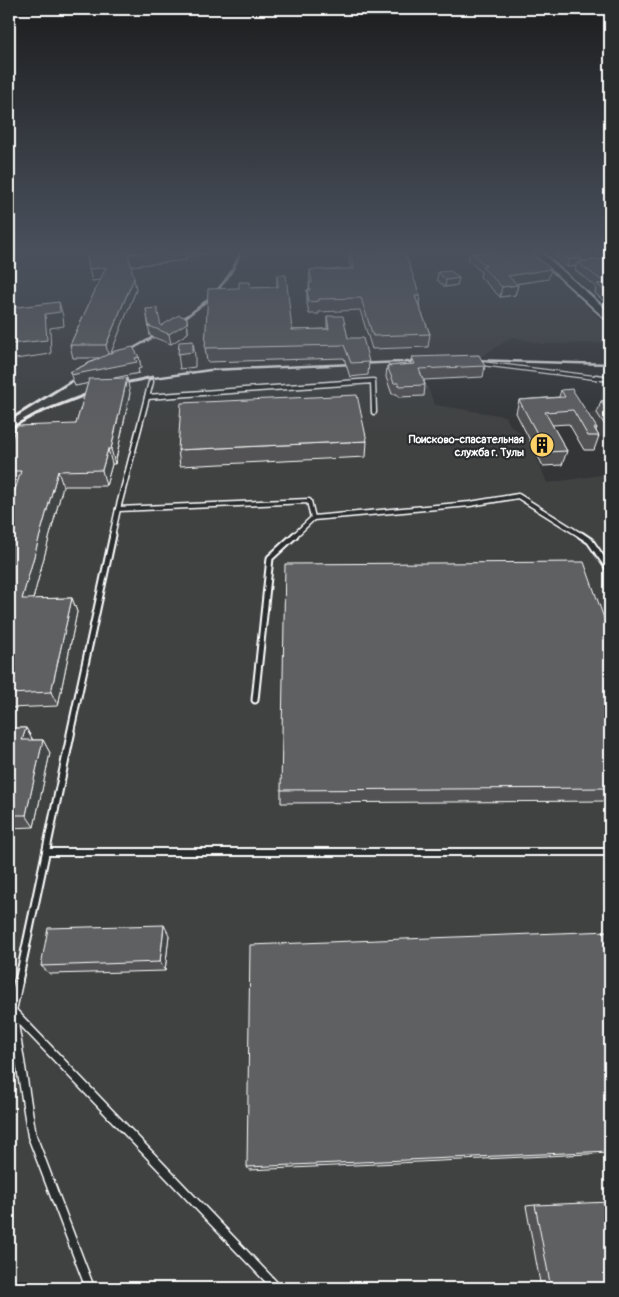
<svg xmlns="http://www.w3.org/2000/svg" width="619" height="1297" font-family="Pangolin,sans-serif">
<style>
.built{fill:#404243}
.lines{fill:none;stroke-linecap:round;stroke-linejoin:round}
.lane-far4-casing{stroke:#fff;stroke-width:5.5}
.lane-far3-casing{stroke:#fff;stroke-width:7}
.lane-far2-casing{stroke:#fff;stroke-width:9}
.lane-far1-casing{stroke:#fff;stroke-width:10}
.lane-casing{stroke:#fff;stroke-width:11}
.primary-casing{stroke:#fff;stroke-width:4}
.lane-far4{stroke:#2a2d2e;stroke-width:3}
.lane-far3{stroke:#2a2d2e;stroke-width:4}
.lane-far2{stroke:#2a2d2e;stroke-width:5}
.lane-far1{stroke:#2a2d2e;stroke-width:6}
.lane{stroke:#2a2d2e;stroke-width:8}
.primary{fill:#2a2d2e;fill-rule:evenodd}
.rail-far1{stroke:#fff;stroke-width:2.5}
.rail{stroke:#fff;stroke-width:3}
.wall{fill:#525354;stroke:#fff}
.shaded-wall{fill:#424445;stroke:#fff}
.building{fill:#5f6162;stroke:#fff}
.labels{text-anchor:middle;stroke-width:4.5;stroke-linejoin:round;paint-order:stroke}
.far-poi-label{font-size:11px;font-weight:bold;fill:#fff;stroke:#2a2d2e;text-anchor:end}
</style>
<rect width="100%" height="100%" fill="#333536"/>
<filter id="ink" filterUnits="userSpaceOnUse"><feTurbulence type="fractalNoise" baseFrequency=".02" numOctaves="2"/><feDisplacementMap in="SourceGraphic" scale="10" xChannelSelector="R" yChannelSelector="G"/><feConvolveMatrix kernelMatrix="1 2 1 2 8 2 1 2 1" color-interpolation-filters="sRGB"/></filter>
<g filter="url(#ink)">
<g class="built">
<polygon points="9,253 526,253 582,301 610,329 610,343 541,344 513,337 482,356 415,358 435,405 505,416 511,426 529,439 547,483 601,475 610,457 610,1288 9,1288"/>
<polygon points="547,253 610,253 610,307"/>
<polygon points="602,383 610,384 610,456 590,413 599,412"/>
</g>
<g class="lines">
<defs>
<polyline id="lane-far4" points="477,363 606,379"/>
<g id="lane-far3">
<polyline points="596,377 610,379"/>
<polyline points="147,397 373,381 374,412"/>
<polyline points="118,509 151,382"/>
<polyline points="112,536 118,509 309,501 313,518 470,504 518,496 582,536"/>
<polyline points="294,536 313,518"/>
</g>
<g id="lane-far2">
<polyline points="581,535 590,541 610,570"/>
<polyline points="255,700 270,558 295,535"/>
<polyline points="70,734 113,535"/>
</g>
<g id="lane-far1">
<polyline points="46,852 610,852"/>
<polyline points="18,984 71,733"/>
</g>
<g id="lane">
<polyline points="18,982 12,1011 277,1288"/>
<polyline points="12,1011 32,1136 90,1288"/>
</g>
<polygon id="primary" points="533,253 542,253 610,313 610,321 607,320"/>
</defs>
<use href="#lane-far4" class="lane-far4-casing"/>
<use href="#lane-far3" class="lane-far3-casing"/>
<use href="#lane-far2" class="lane-far2-casing"/>
<use href="#lane-far1" class="lane-far1-casing"/>
<use href="#lane" class="lane-casing"/>
<use href="#primary" class="primary-casing"/>
<use href="#lane-far4" class="lane-far4"/>
<use href="#lane-far3" class="lane-far3"/>
<use href="#lane-far2" class="lane-far2"/>
<use href="#lane-far1" class="lane-far1"/>
<use href="#lane" class="lane"/>
<use href="#primary" class="primary"/>
<g class="rail-far1">
<path d="M121,355c43,-24 102,-52 119,-102"/>
<polyline points="468,360 610,364"/>
<polyline points="76,379 86,373"/>
<polyline points="147,379 210,370 426,361"/>
</g>
<g class="rail">
<polyline points="115,385 153,377"/>
<polyline points="9,420 78,377"/>
<polyline points="9,429 36,414 98,390"/>
</g>
</g>
<g class="wall">
<polygon points="347,253 405,253 420,296 419,306 430,334 428,347 372,349 360,310 319,312 319,314 309,314 307,303 307,290 309,290 310,270 351,269"/>
<polygon points="469,253 531,253 548,279 516,284 518,285 515,295 500,297 480,277 481,272 468,260"/>
<polygon points="557,253 575,253 581,258 581,261 604,259 598,253 610,253 610,307 595,293 596,287 575,270 576,266 567,267 556,257"/>
<polygon points="186,256 186,260 131,266 136,290 111,352 139,357 141,368 138,369 139,373 111,378 130,393 115,464 112,464 106,486 63,486 33,599 72,598 77,612 58,706 9,708 9,509 16,486 9,487 9,447 76,424 88,383 75,386 70,372 99,358 73,358 70,345 100,280 92,281 89,269"/>
<polygon points="438,272 459,278 457,285 445,287 437,280"/>
<polygon points="277,275 292,330 327,329 327,316 369,362 368,375 350,377 344,358 207,362 205,348 250,288 277,287"/>
<polygon points="146,309 161,326 188,327 188,333 171,344 150,336"/>
<polygon points="412,357 485,366 483,377 424,380 425,385 424,396 398,397 397,394 392,394 386,377 387,366 411,364"/>
<polygon points="561,390 597,428 596,431 599,436 594,450 584,450 569,424 552,425 567,451 562,465 543,466 516,413 519,400 559,397"/>
<polygon points="601,401 610,401 610,433 597,413"/>
<polygon points="367,441 366,457 180,466 178,450"/>
<polygon points="610,635 610,801 281,803 281,790"/>
<polygon points="9,728 26,728 33,740 43,740 50,753 34,827 9,828"/>
<polygon points="610,931 610,1153 249,1170 247,1167"/>
<polygon points="169,935 165,971 50,974 41,966"/>
<polygon points="535,1205 610,1288 541,1288 526,1206"/>
</g>
<g class="shaded-wall">
<polygon points="138,253 209,253 186,256 186,260 130,266 128,254"/>
<polygon points="581,258 580,264 577,262 576,266 567,267 569,260"/>
<polygon points="106,267 109,279 92,281 89,269"/>
<polygon points="551,269 548,279 506,285 508,276"/>
<polygon points="134,278 136,290 109,358 106,345"/>
<polygon points="459,278 457,285 445,287 446,280"/>
<polygon points="518,285 515,295 500,297 502,287"/>
<polygon points="59,302 63,316 64,326 50,328 51,354 15,359 15,376 9,377 10,344"/>
<polygon points="187,318 188,333 171,344 169,334"/>
<polygon points="193,341 195,356 195,367 180,369 178,354"/>
<polygon points="139,357 141,368 138,369 139,373 75,386 71,375"/>
<polygon points="127,378 130,393 115,464 111,449"/>
<polygon points="108,449 112,464 106,486 102,470"/>
<polygon points="58,471 63,486 29,614 22,599"/>
<polygon points="72,598 77,612 58,706 51,692"/>
<polygon points="26,728 33,741 22,740"/>
<polygon points="43,740 50,753 34,827 26,815"/>
<polygon points="164,925 169,935 165,971 160,962"/>
</g>
<g class="building">
<polygon points="86,253 138,253 128,254 134,278 106,345 70,345 106,267 89,269"/>
<polygon points="350,253 405,253 420,296 415,296 430,334 373,336 361,298 319,299 319,301 309,302 307,290 310,290 309,283 312,283 310,270 354,269"/>
<polygon points="472,253 531,253 551,269 508,276 518,285 502,287 482,267 486,266"/>
<polygon points="561,253 575,253 581,258 569,260"/>
<polygon points="610,259 610,273 606,273 610,277 610,296 597,284 605,283 577,262"/>
<polygon points="451,271 459,278 446,280 438,272"/>
<polygon points="277,275 286,275 292,330 329,329 327,316 343,316 348,338 363,338 369,362 351,363 344,345 205,348 208,289 239,288 239,282 250,282 250,288 278,287"/>
<polygon points="59,302 60,312 45,314 47,340 10,344 10,362 9,362 9,308"/>
<polygon points="157,308 161,326 179,315 187,318 187,323 169,334 149,326 146,309"/>
<polygon points="193,341 193,352 178,354 179,342"/>
<polygon points="133,347 139,357 135,358 137,362 71,375 70,372 115,351"/>
<polygon points="479,355 485,366 419,369 425,385 399,386 398,383 394,383 387,366 415,364 412,357"/>
<polygon points="127,378 111,449 108,449 102,470 58,471 22,599 72,598 51,692 9,694 9,509 21,471 9,471 9,447 16,426 76,424 89,379"/>
<polygon points="572,389 597,428 594,428 599,436 588,436 573,410 545,412 567,451 547,452 519,400 565,397 561,390"/>
<polygon points="357,395 367,441 178,450 181,403"/>
<polygon points="601,401 610,401 610,415"/>
<polygon points="584,562 610,635 610,788 281,790 285,564"/>
<polygon points="9,728 26,728 22,740 43,740 26,815 9,815"/>
<polygon points="164,925 160,962 41,966 48,928"/>
<polygon points="610,931 610,1151 247,1167 250,945"/>
<polygon points="610,1202 610,1288 551,1288 535,1205"/>
</g>
</g>
<linearGradient id="sky" x2="0" y2="1"><stop stop-color="#1c1d1e"/><stop offset="0.58" stop-color="#4a515d"/><stop offset="1" stop-color="#4a515d" stop-opacity="0"/></linearGradient>
<rect width="619" height="434" fill="url(#sky)"/>
<defs>
<symbol id="building-disc" viewBox="-11 -11 22 22"><circle r="9.5" fill="#ffd166" stroke="#2a2d2e"/><path d="M-4-6H4V6H1V3H-1V6H-4ZM-2.5-4.3h1.7v1.8h-1.7ZM.8-4.3h1.7v1.8H.8ZM-2.5-1h1.7V.8h-1.7ZM.8-1h1.7V.8H.8Z" fill="#111"/></symbol>
</defs>
<g fill-rule="evenodd">
<use href="#building-disc" x="528" y="431" width="28" height="28"/>
</g>
<g class="labels">
<g class="far-poi-label">
<text x="524" y="443">Поисково-спасательная<tspan x="524" dy="13">служба г. Тулы</tspan></text>
</g>
</g>
<rect width="619" height="1297" fill="none" stroke="#2a2d2e" stroke-width="30"/>
<rect x="15" y="15" width="589" height="1267" fill="none" stroke="#fff" stroke-width="2" filter="url(#ink)"/>
</svg>
